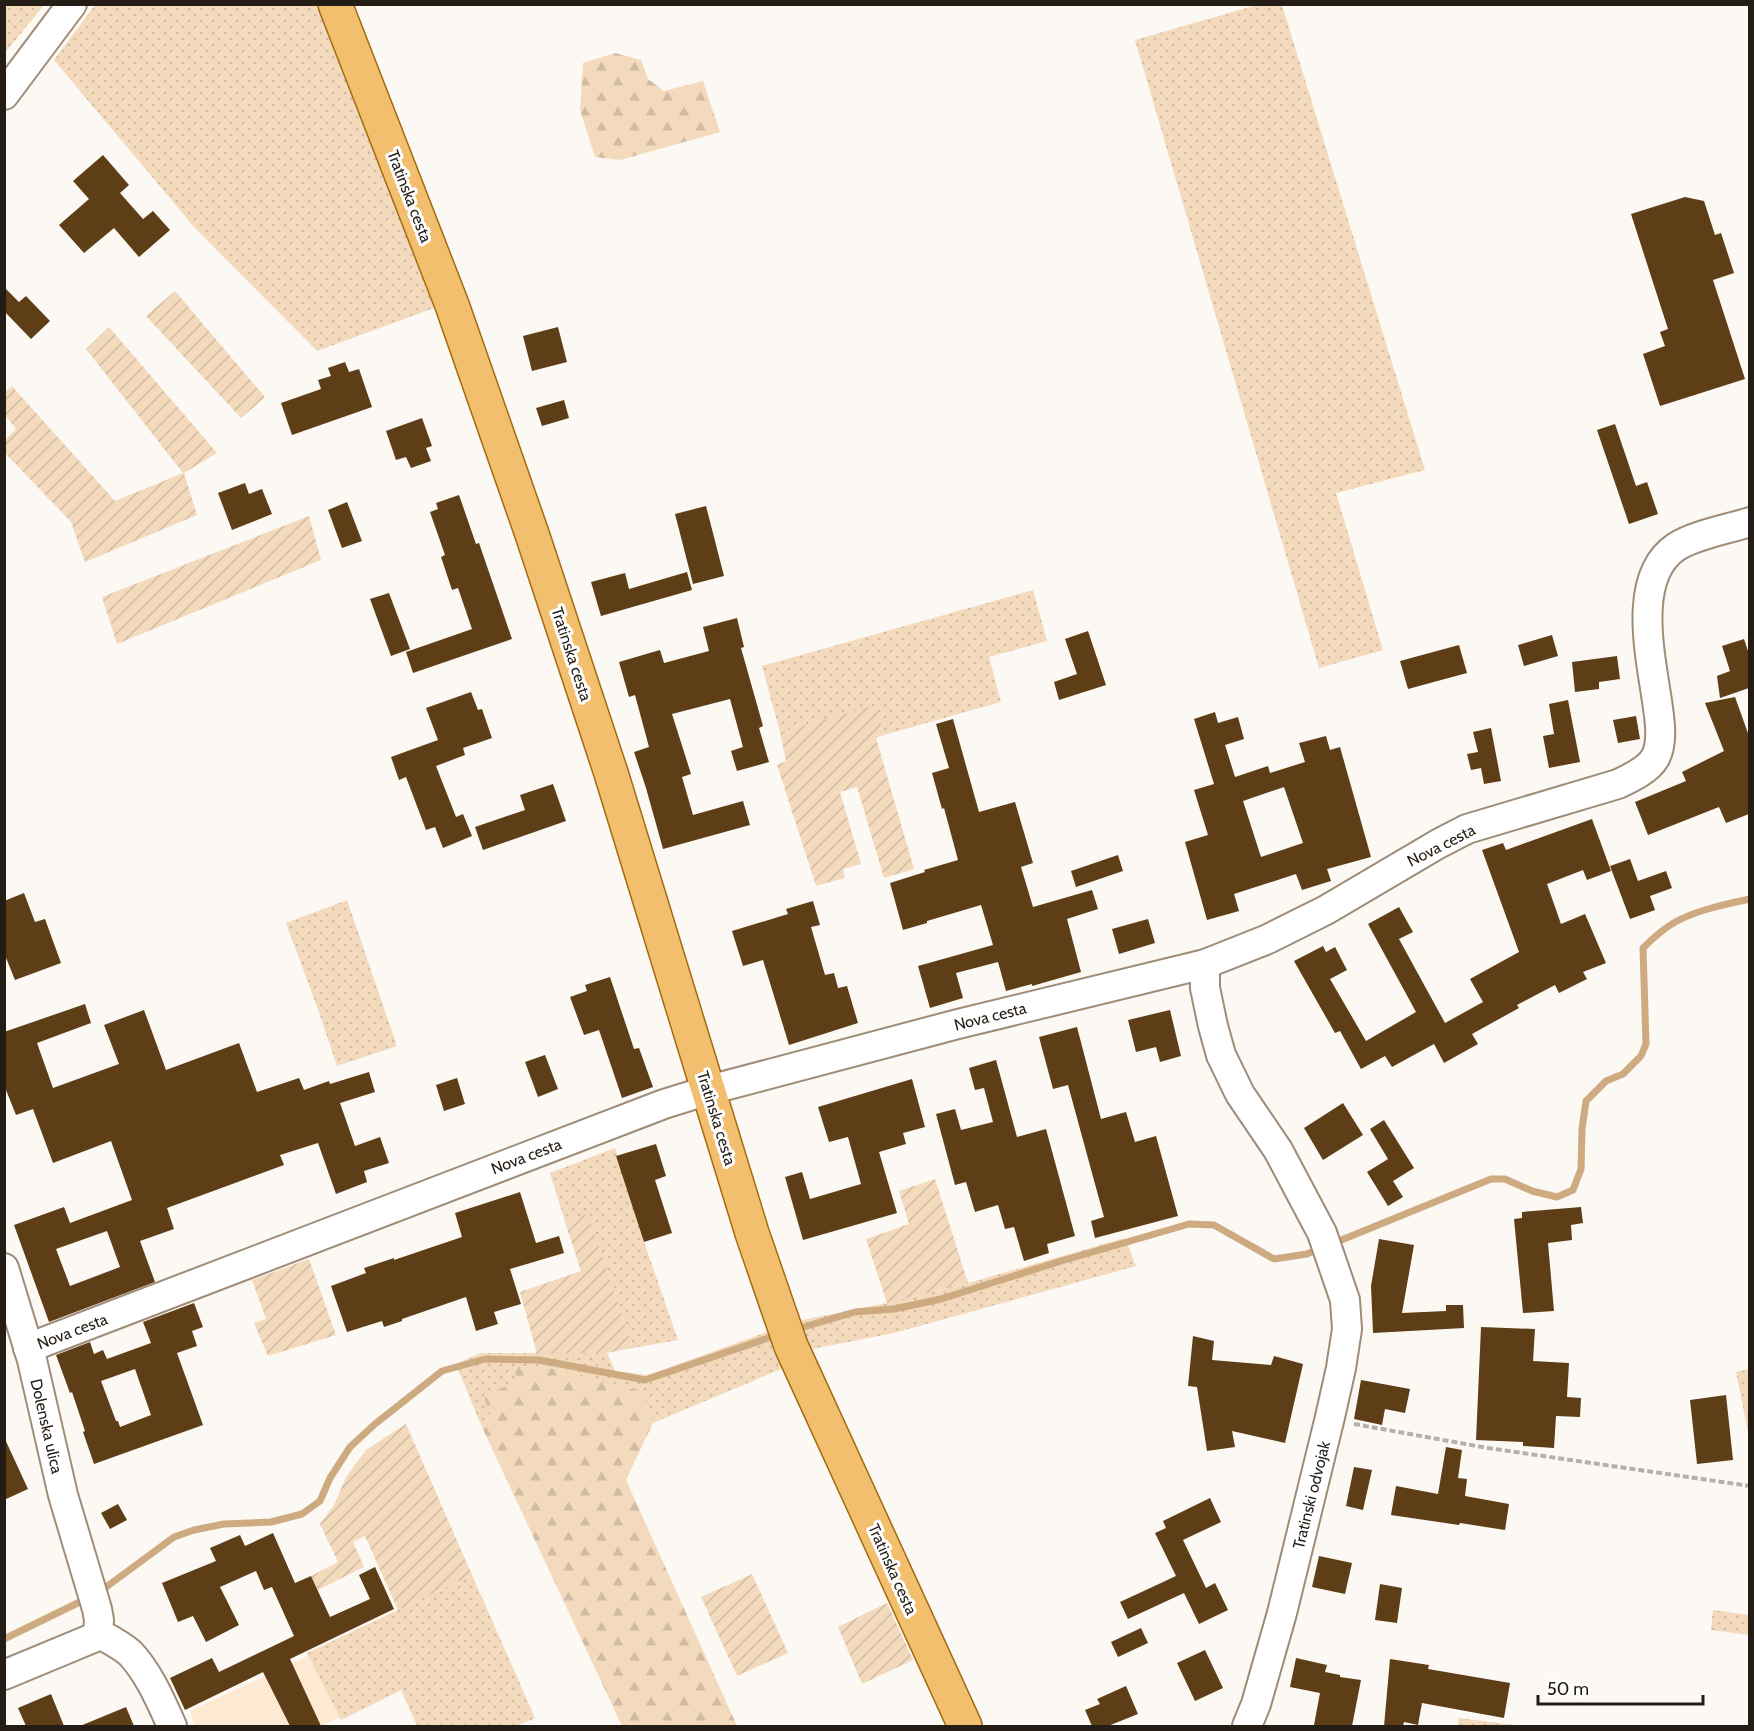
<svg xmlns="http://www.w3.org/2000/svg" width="1754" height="1731" font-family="Cabin,sans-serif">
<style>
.built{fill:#fee9d2}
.grass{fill:url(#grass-dots)}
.forest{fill:url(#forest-firs)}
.garden{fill:url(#garden-furrows)}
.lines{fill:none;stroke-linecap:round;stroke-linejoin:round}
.stream{stroke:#ceaa80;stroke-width:7}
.building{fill:#5e3e16;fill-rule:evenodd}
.minor-casing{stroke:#9f8c78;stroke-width:32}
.major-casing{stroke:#a36b10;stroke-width:36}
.path{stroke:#b5b0ab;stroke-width:4;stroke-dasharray:6 3;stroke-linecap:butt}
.minor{stroke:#fff;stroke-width:28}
.major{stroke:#f1bf6e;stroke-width:33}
.labels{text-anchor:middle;stroke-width:6;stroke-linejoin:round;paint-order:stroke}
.street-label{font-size:16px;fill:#241d15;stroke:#fff}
</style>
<defs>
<pattern id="grass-dots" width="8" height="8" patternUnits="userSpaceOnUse" patternTransform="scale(1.5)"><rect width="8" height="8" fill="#f4dabd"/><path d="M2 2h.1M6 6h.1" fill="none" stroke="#d1bba2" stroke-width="1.8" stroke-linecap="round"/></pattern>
<pattern id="forest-firs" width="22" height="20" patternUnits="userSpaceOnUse" patternTransform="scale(1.5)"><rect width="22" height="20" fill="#f4dabd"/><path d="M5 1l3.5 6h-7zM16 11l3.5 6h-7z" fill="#d1bba2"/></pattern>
<pattern id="garden-furrows" width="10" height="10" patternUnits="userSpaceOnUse" patternTransform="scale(1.5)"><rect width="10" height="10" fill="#f4dabd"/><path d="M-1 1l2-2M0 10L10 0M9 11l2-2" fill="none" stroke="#d1bba2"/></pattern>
</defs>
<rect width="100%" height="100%" fill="#fcf8f4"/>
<polygon class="built" points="469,1580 495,1637 322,1726 195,1726 190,1711"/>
<g class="grass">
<polygon points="5,4 44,5 5,53 4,5"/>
<polygon points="95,5 319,5 434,308 317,351 195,228 54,60"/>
<polygon points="1257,5 1282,5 1425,470 1336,493 1383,650 1319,668 1135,40"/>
<polygon points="1033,590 1047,641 989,657 1001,702 884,735 876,706 780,732 762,666"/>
<polygon points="347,900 397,1046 337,1066 319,1012 286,923"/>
<polygon points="615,1148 644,1242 678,1340 633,1348 588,1215 565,1222 550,1173"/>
<polygon points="1125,1238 1136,1266 894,1333 807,1350 810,1359 781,1369 653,1423 641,1390 611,1386 575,1372 543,1367 515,1366 518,1381 492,1423 481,1425 456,1364 480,1353 607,1353 615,1371 648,1375 797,1321 887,1303 968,1283"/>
<polygon points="1749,1369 1750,1369 1749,1437 1736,1372"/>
<polygon points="472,1575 535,1718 517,1726 417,1726 401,1690 341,1720 307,1653"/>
<polygon points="1713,1610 1749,1615 1749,1635 1711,1630"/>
<polygon points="1459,1718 1522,1726 1458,1726"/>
</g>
<g class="forest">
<polygon points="615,53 641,60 648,79 664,91 703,81 720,132 620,160 595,157 580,110 583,63"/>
<polygon points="514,1366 543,1367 575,1372 611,1386 641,1390 653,1423 626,1480 737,1726 622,1726 481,1425 492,1422 484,1397 517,1381"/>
</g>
<g class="garden">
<polygon points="175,291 265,397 241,418 146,316"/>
<polygon points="109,327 217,453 184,473 197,515 85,562 71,522 5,453 5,440 16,429 5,415 5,392 12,386 115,501 183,473 86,349"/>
<polygon points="309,516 321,560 117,644 102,597"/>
<polygon points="876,705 884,735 876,738 914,869 884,878 857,787 840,792 861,864 843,869 845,878 816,886 777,765 786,761 780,732"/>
<polygon points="935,1179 968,1283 887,1303 866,1239 909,1224 899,1191"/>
<polygon points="588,1214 633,1348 607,1353 537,1354 520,1292 581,1271 565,1222"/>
<polygon points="309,1259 336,1335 268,1356 254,1323 266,1319 252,1280"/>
<polygon points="406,1424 472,1575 398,1610 365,1536 353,1542 364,1567 318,1590 311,1576 338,1562 320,1524 334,1505 346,1477 366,1450"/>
<polygon points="752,1574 788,1653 737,1676 701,1597"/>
<polygon points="887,1603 913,1660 862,1684 838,1627"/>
</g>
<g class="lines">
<g class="stream">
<path d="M1334,1243l157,-64h14l27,12 25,6 16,-7 8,-21 1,-40 4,-28 20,-20 17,-7 18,-18 5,-12 -3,-96c10,-10 21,-20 34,-27 21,-11 49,-17 73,-22"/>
<polyline points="793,1330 855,1312 894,1309 941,1299 1058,1262 1189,1224 1214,1225 1274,1259 1307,1254 1321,1248"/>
<polyline points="98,1593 174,1537 194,1530 224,1524 271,1522 302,1514 320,1501 330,1478 350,1447 375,1424 442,1371 485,1359 539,1360 645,1380 777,1335"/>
<polyline points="4,1639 88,1598"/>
</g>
</g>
<g class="building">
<polygon points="103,155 129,185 120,193 143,219 153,211 170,230 139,257 114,228 84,253 59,225 89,199 73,181"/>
<polygon points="1685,197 1704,201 1715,235 1721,233 1734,273 1713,280 1745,379 1660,406 1643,354 1665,346 1660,332 1668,329 1631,214"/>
<polygon points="4,287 19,302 26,296 50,321 31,339 4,311"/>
<polygon points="558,327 567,362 532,371 523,336"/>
<polygon points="345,362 349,372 359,369 372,407 292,435 281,403 321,389 318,380 331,376 328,368"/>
<polygon points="564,400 569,418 542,426 536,408"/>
<polygon points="422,418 432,446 426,448 431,461 411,468 406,457 396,460 386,431"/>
<polygon points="1615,424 1636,486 1647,482 1658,514 1629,524 1597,430"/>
<polygon points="245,483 249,494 262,489 272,514 232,530 218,493"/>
<polygon points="459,495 476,544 479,543 512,639 413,673 406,652 472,629 458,588 452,590 441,557 445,555 430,512 438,509 436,503"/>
<polygon points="347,502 362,541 342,548 328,510"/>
<polygon points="706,506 724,576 693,584 675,514"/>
<polygon points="687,572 692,590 601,616 591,582 625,573 629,589"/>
<polygon points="389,593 410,649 391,656 370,599"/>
<polygon points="737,618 744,647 741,648 763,726 759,728 769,762 737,771 731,751 743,747 730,699 672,714 691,774 682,777 693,815 743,801 750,825 663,849 646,788 634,752 649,747 635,695 629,697 619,662 660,650 664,663 709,651 703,627"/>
<polygon points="1088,631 1106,685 1059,700 1054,682 1077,674 1065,639"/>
<polygon points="1552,635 1558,656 1524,666 1518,645"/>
<polygon points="1744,639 1749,654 1749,688 1720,698 1717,676 1730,671 1722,646"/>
<polygon points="1459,645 1467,673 1408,689 1400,661"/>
<polygon points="1617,656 1620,679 1599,682 1599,689 1575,692 1572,662"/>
<polygon points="471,692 478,710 482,709 492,738 463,748 465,755 436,766 456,817 463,814 472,836 443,848 435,827 426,830 406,777 399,780 391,757 438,740 426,708"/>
<polygon points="1735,697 1749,736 1749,814 1726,823 1719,807 1648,835 1635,802 1686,781 1682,772 1724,751 1705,703"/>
<polygon points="1568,700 1580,762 1549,768 1543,736 1554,734 1549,704"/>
<path d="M1215,712l3,11 20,-6 6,22 -19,6 10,32 33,-11 2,7 35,-11 -6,-19 27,-7 4,14 10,-3 31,110 -44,12 4,12 -29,9 -6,-16 -62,20 5,17 -32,9 -22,-78 23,-7 -14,-45 20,-6 -20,-65zM1284,787l19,56 -42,14 -18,-56z"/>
<polygon points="1636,716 1640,739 1618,743 1613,720"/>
<polygon points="953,719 979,812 1015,802 1033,863 1021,867 1033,907 1092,890 1098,909 1067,919 1081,972 1032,986 1032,984 1006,991 998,962 956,973 963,998 930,1008 918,966 993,945 981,905 927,921 927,923 903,930 890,883 925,872 924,870 958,860 944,808 942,809 932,773 949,768 936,724"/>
<polygon points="1491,728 1501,781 1484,784 1481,768 1471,770 1467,754 1478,752 1473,732"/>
<polygon points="553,784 566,821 483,850 475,827 525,810 520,795"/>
<polygon points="1592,819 1611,871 1587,880 1583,870 1547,884 1561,924 1585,914 1606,963 1583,972 1587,979 1559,993 1555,985 1517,1005 1519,1008 1472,1034 1478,1044 1444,1063 1434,1044 1392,1067 1385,1056 1361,1069 1340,1031 1335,1033 1294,961 1323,946 1326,952 1335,947 1347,970 1330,979 1366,1041 1416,1012 1368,924 1399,907 1413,932 1399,939 1445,1023 1483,1002 1470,979 1519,952 1482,850 1503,843 1506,850"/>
<polygon points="1118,855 1123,871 1076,887 1071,871"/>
<polygon points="1630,859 1638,881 1666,871 1672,888 1650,896 1655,910 1630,919 1610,866"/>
<polygon points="24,893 35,922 45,919 61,963 15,980 4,953 4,901"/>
<polygon points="813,901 820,925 811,927 825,975 834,973 838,988 847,986 858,1023 789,1045 763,960 743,966 732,931 788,914 786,909"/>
<polygon points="1148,919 1155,943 1119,954 1112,929"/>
<polygon points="610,977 634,1049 639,1048 653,1087 622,1098 599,1030 584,1035 570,997 587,991 585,985"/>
<path d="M85,1004l6,19 -54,20 16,45 66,-24 -15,-39 40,-15 22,60 73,-27 18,49 42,-14 5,12 25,-9 1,3 39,-12 6,20 -35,11 15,43 25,-9 9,26 -25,8 3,11 -31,12 -18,-51 -38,12 4,10 -117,43 7,21 -34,12 15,41 -106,40 -35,-97 50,-18 6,16 62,-23 -21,-59 -58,22 -20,-54 -17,6 -12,-30v-53zM107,1231l13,36 -50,19 -14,-37z"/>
<polygon points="1170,1010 1181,1056 1160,1062 1156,1047 1136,1052 1128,1020"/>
<polygon points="1077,1027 1101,1119 1126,1112 1135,1142 1156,1136 1178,1216 1095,1238 1091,1221 1104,1217 1068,1085 1053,1089 1039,1037"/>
<polygon points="545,1055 558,1089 538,1097 525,1062"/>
<polygon points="996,1060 1017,1137 1046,1129 1075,1236 1047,1244 1049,1253 1024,1261 1014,1227 1005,1229 998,1205 975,1212 966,1182 955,1185 936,1114 955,1109 961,1130 993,1122 984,1088 975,1090 969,1068"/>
<polygon points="457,1078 465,1104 444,1111 436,1085"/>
<polygon points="912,1079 925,1127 903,1133 906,1144 879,1152 897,1213 803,1240 785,1177 802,1172 810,1199 861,1184 848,1137 829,1142 818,1107"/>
<polygon points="1343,1103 1363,1135 1323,1160 1304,1128"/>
<polygon points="1384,1120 1414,1168 1393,1181 1403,1197 1388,1206 1367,1172 1388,1159 1370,1129"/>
<polygon points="656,1144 666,1176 655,1180 672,1233 644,1242 616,1156"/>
<polygon points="520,1192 536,1243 559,1236 564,1253 510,1269 521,1304 494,1312 498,1324 476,1331 466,1297 402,1319 402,1321 384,1327 382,1321 347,1332 331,1286 366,1273 364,1268 394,1258 394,1260 462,1237 455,1213"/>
<polygon points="1581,1207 1583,1223 1571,1225 1572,1240 1548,1243 1554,1311 1523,1313 1514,1219 1522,1218 1522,1212"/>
<polygon points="1379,1239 1414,1245 1402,1313 1446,1311 1446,1305 1463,1305 1464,1328 1373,1333 1371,1286"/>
<path d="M194,1303l9,24 -11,4 5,15 -20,7 26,72 -109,39 -11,-32 2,-1 -13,-39 -2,1 -14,-38 34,-13 4,12 9,-4 4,9 44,-16 -8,-21zM135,1369l16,46 -31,12 -2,-6h-2l-15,-40z"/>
<polygon points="1481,1327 1535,1329 1533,1361 1569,1363 1567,1397 1581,1398 1580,1417 1556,1416 1554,1448 1523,1446 1523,1442 1476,1440"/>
<polygon points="1193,1336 1214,1341 1212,1360 1271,1365 1274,1356 1303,1364 1285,1443 1232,1431 1235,1447 1207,1451 1197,1387 1188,1386"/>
<polygon points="1361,1380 1410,1389 1405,1413 1385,1409 1382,1425 1354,1419"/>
<polygon points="1726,1395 1733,1460 1697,1464 1690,1400"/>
<polygon points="4,1437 28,1489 4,1500"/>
<polygon points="1446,1447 1462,1450 1458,1478 1467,1479 1465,1496 1509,1504 1505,1530 1460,1523 1459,1525 1391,1515 1396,1486 1438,1494"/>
<polygon points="1354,1467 1372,1470 1363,1510 1346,1506"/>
<polygon points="1210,1498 1221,1522 1183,1540 1206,1588 1215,1583 1228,1610 1199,1624 1184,1593 1128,1619 1120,1602 1176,1576 1155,1533 1166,1528 1163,1521"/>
<polygon points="118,1504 127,1520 110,1529 101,1513"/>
<polygon points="273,1533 295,1583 311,1576 330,1617 370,1599 359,1575 375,1567 394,1609 290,1659 321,1726 290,1726 263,1672 185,1710 170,1678 212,1658 219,1672 294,1636 272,1587 264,1590 256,1571 220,1587 239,1625 206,1642 193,1616 178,1622 162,1583 216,1561 210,1548 240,1535 245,1546"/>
<polygon points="1319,1556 1352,1563 1345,1594 1312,1587"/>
<polygon points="1380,1584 1402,1588 1397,1623 1375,1620"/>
<polygon points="1141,1628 1148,1643 1118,1657 1111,1642"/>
<polygon points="1205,1650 1223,1688 1195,1701 1177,1663"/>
<polygon points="1296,1658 1327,1665 1325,1672 1340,1675 1340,1677 1361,1680 1352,1726 1324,1726 1314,1725 1320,1693 1290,1687"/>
<polygon points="1390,1659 1429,1665 1428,1669 1510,1683 1504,1718 1422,1703 1418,1725 1404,1722 1403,1726 1384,1726"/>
<polygon points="1126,1686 1138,1714 1108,1726 1092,1726 1085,1710 1100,1704 1097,1699"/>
<polygon points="51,1694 64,1726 26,1726 18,1708"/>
<polygon points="126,1707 134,1726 80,1726"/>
</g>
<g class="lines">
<defs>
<g id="minor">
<polyline points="4,95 72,4"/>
<polyline points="1205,964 1205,988 1213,1026 1221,1055 1240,1094 1278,1150 1322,1233 1345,1300 1347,1329 1341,1368 1330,1417 1282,1613 1256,1704 1247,1726"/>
<polyline points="4,1268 32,1360 63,1495 97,1609 99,1620 98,1633"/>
<path d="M28,1348l636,-244 45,-14 249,-66 247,-60 63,-25 58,-29 112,-66 29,-15 151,-45c13,-6 30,-14 37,-26 8,-15 5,-35 3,-50 -6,-46 -28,-130 18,-161 18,-12 52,-18 74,-25"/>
<path d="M98,1633c11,6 23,12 32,20 19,20 31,49 42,73"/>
<polyline points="4,1675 93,1638 98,1633"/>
</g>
<polyline id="major" points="335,4 452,305 532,534 611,773 752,1233 791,1346 965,1726"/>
</defs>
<use href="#minor" class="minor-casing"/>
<use href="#major" class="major-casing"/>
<polyline class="path" points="1354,1424 1488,1448 1750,1486"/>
<use href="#minor" class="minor"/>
<use href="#major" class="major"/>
</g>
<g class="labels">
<g class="street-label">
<text transform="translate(410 196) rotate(69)" y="6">Tratinska cesta</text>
<text transform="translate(572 654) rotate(72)" y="6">Tratinska cesta</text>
<text transform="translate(1441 845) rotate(-27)" y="6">Nova cesta</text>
<text transform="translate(990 1016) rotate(-14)" y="6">Nova cesta</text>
<text transform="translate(717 1118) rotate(73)" y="6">Tratinska cesta</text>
<text transform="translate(526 1156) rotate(-21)" y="6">Nova cesta</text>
<text transform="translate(72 1331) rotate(-21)" y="6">Nova cesta</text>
<text transform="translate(47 1426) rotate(77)" y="6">Dolenska ulica</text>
<text transform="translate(1311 1495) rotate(-76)" y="6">Tratinski odvojak</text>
<text transform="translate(893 1569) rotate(66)" y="6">Tratinska cesta</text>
</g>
</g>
<rect width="1754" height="1731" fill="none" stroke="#241d15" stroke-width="12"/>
<path d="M1538 1695v9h165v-9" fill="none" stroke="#241d15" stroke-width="3"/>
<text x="1547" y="1695" font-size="18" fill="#241d15" stroke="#ffffff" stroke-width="4.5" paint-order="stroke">50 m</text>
</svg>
